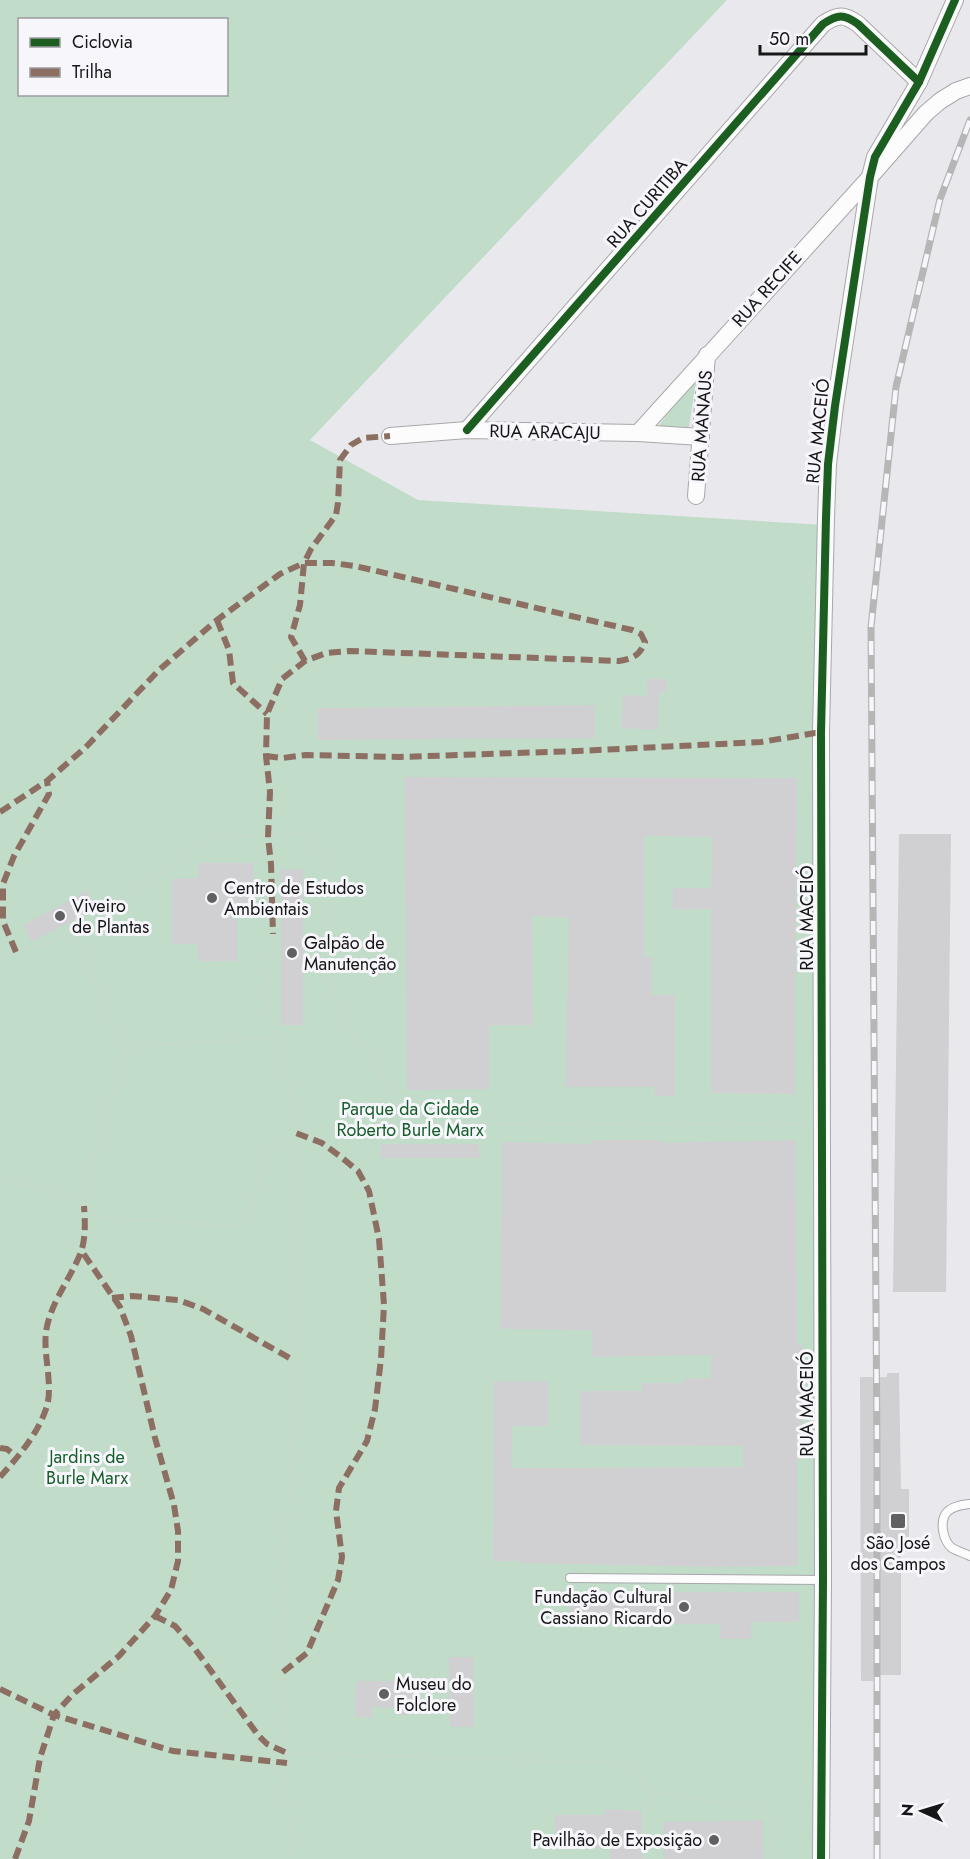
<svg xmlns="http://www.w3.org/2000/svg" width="970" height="1859" font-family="Jost,sans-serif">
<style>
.green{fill:#c1dcc8;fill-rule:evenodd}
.building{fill:#d0d0d2}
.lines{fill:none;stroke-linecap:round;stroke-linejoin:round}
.service-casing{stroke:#a8a8aa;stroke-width:10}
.minor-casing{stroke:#a8a8aa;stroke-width:18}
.path{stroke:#d3d3d4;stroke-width:2;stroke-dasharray:1.5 4.5;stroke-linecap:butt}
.service{stroke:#fcfcfc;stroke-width:8}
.minor{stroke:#fcfcfc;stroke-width:16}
.rail-casing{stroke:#b6b6b7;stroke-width:7}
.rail{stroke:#f6f6fb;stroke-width:4.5;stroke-dasharray:14;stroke-linecap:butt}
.quiet{stroke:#8d6e63;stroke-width:6;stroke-dasharray:12 6;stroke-linecap:butt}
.cycleway-casing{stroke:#f6f6fb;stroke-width:11}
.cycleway{stroke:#1b5e20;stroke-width:8}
.poi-dot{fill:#606063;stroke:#f6f6fb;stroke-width:2}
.labels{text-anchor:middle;stroke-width:6;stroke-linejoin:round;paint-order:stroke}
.street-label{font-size:18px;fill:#161618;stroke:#f6f6fb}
.poi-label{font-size:18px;fill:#161618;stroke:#f6f6fb;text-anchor:start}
.park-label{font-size:18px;fill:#155d2b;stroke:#f6f6fb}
</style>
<rect width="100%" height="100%" fill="#e9e9ed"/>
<g class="green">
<path d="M0,0h727l-417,440 108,60 406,25 -7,1334h-817zM20,20h206v74h-206z"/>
<polygon points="697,375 688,433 654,432"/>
</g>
<g class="building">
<polygon points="647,679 667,679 667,693 659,692 658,730 622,728 623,695 647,696"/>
<polygon points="595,705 595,738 318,740 318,708"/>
<polygon points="404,777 797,778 795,1094 711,1093 711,909 673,909 673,888 711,888 712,837 644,836 644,957 652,957 652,995 675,995 675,1096 655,1096 655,1087 565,1087 569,918 532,916 533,1025 489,1025 489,1089 407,1090"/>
<polygon points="899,834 951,834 946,1292 893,1292"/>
<polygon points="198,863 253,863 253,917 237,917 237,961 198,961 197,944 172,944 172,879 198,878"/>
<rect x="281" y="869" width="22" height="156"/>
<polygon points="87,891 96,908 32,942 23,925"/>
<polygon points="593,1140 660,1140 660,1143 796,1140 797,1345 802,1345 803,1458 797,1458 798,1566 713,1567 522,1563 521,1561 493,1561 494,1381 548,1381 548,1426 512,1426 511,1468 743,1467 743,1446 580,1445 580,1391 642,1391 642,1383 684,1383 684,1379 711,1378 711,1355 592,1357 592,1330 500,1329 502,1142 593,1144"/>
<polygon points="381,1144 478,1144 480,1158 381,1158"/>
<polygon points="887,1373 899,1373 901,1489 909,1489 909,1552 901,1552 901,1675 873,1675 873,1681 861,1681 860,1377 887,1377"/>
<polygon points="569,1592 799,1592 799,1622 751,1622 751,1639 720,1639 720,1624 570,1624"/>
<polygon points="449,1657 473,1657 474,1727 450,1727"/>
<polygon points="356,1681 412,1681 412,1715 398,1715 398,1708 372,1707 372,1718 355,1717"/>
<polygon points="605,1809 642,1811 642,1859 610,1859 610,1848 555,1848 555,1815 605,1815"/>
<polygon points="763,1820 764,1859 664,1859 663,1822"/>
</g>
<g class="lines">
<defs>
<g id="service">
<path d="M970,1504c-8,1 -17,2 -23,8 -8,9 -4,29 5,36 5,3 12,5 18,8"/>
<polyline points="570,1578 823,1580"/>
</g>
<g id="minor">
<path d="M467,430l356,-406c15,-10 21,-10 35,0l61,58"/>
<polyline points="638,433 870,177 926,113 940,101 956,91 970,86"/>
<polyline points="390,436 467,430 638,433 701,437"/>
<polyline points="696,496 707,355"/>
<polyline points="821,1859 823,1580 821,732 826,518 828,464 835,406 870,177 875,157 919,82 955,0"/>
</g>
</defs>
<use href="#service" class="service-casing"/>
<use href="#minor" class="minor-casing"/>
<g class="path">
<polyline points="77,932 82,954 125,1051"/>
<polyline points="273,934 270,1008 275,1038 289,1086 296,1133 293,1360 283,1672 290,1859"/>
<polyline points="0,959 16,952 44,944 77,932 206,840 230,834 268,837 294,832 307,836 319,850 326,863 328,877 331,903 329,940 330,966 334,993 342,1017 352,1032 369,1053 409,1122"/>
<path d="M0,1179l71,17 27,21 133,9c4,-2 10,-3 13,-6 18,-15 8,-57 28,-74 11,-8 26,-13 39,-17l99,-6 396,1"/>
<polyline points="84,1206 87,1181 125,1051 145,1045 275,1038"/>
<polyline points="288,1753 631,1763 653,1793"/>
<polyline points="645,1859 646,1820 653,1793 754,1807 768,1817 771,1833 771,1859"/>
</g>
<use href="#service" class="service"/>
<use href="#minor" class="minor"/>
<defs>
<polyline id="rail" points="877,1859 877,1447 871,627 896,387 940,199 970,120"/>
</defs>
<use href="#rail" class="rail-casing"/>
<use href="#rail" class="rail"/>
<g class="quiet">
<polyline points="217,620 229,650 233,683 267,714"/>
<polyline points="305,661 291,637 300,605 304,563 311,549 336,515 338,503 340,460 351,445 363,438 390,436"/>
<polyline points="266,756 283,758 306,755 399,757 577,751 761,742 821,732"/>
<path d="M0,812l47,-31 39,-34 73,-77 58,-50 63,-46 24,-11h28l23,3 277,64 9,4 4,8c-5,13 -12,17 -26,19l-269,-10 -24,2 -21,8 -23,18 -15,35 -1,42 4,36 -2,45 3,27 2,70"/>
<polyline points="16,952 3,921 3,884 14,856 49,794 47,781"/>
<polyline points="112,1298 132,1296 178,1300 203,1309 293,1360"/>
<polyline points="0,1448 7,1449 18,1458"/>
<path d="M0,1477c18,-20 37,-42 46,-68 8,-22 -3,-53 0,-77 4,-29 25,-54 35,-80 5,-15 4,-31 3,-46"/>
<polyline points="155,1616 175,1626 195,1649 258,1735 267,1744 287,1753"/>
<polyline points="283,1672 307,1653 338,1580 342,1557 336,1511 339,1488 367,1441 375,1409 381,1359 384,1305 379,1239 369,1191 358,1171 341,1157 322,1143 296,1133"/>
<polyline points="0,1689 54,1715 173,1751 287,1763"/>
<polyline points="15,1859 29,1821 40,1758 54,1715 72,1695 119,1656 155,1616 171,1590 178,1561 178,1531 174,1505 155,1438 131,1336 120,1307 81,1250"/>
</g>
<defs>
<g id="cycleway">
<path d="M467,430l356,-406c15,-10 21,-10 35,0l61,58"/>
<polyline points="821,1859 823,1580 821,732 826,518 828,464 835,406 870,177 875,157 919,82 955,0"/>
</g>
</defs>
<use href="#cycleway" class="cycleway-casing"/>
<use href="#cycleway" class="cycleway"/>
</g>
<g class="poi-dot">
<circle cx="212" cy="898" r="6"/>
<circle cx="60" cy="916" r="6"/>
<circle cx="292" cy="953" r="6"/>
<rect x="890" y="1513" width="16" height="16" rx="3"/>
<circle cx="684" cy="1607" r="6"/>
<circle cx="384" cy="1694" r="6"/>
<circle cx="714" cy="1840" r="6"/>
</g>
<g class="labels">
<g class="street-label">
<text transform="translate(647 203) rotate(-49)" y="6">RUA CURITIBA</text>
<text transform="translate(767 289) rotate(-48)" y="6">RUA RECIFE</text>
<text transform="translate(702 426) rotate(-86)" y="6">RUA MANAUS</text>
<text transform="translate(818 431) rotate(-84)" y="6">RUA MACEIÓ</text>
<text transform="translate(545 432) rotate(1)" y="6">RUA ARACAJU</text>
<text transform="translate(807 918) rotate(-90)" y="6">RUA MACEIÓ</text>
<text transform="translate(807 1404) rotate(-90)" y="6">RUA MACEIÓ</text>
</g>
<g class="poi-label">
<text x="224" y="894">Centro de Estudos<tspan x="224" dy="21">Ambientais</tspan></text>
<text x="72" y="912">Viveiro<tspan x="72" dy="21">de Plantas</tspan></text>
<text x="304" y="949">Galpão de<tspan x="304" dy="21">Manutenção</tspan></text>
<text x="898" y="1549" text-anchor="middle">São José<tspan x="898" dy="21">dos Campos</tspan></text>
<text x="672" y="1603" text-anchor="end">Fundação Cultural<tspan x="672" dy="21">Cassiano Ricardo</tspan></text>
<text x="396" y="1690">Museu do<tspan x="396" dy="21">Folclore</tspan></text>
<text x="702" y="1846" text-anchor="end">Pavilhão de Exposição</text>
</g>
<g class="park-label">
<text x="410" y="1115">Parque da Cidade<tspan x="410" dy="21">Roberto Burle Marx</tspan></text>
<text x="87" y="1463">Jardins de<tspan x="87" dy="21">Burle Marx</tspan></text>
</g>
</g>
<rect x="18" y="18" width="210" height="78" fill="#f6f6fb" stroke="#9c9ca0" stroke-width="1.5"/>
<rect x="30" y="38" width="30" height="9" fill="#1b5e20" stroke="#9c9ca0" stroke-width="1.5"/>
<text x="72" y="48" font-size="18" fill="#161618">Ciclovia</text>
<rect x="30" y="68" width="30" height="9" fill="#8d6e63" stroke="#9c9ca0" stroke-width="1.5"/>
<text x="72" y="78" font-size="18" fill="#161618">Trilha</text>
<g transform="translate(922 1811) rotate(274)" stroke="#f6f6fb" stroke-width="4.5" paint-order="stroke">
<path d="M0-4.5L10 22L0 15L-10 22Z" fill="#161618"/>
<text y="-9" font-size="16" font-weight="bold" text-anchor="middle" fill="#161618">N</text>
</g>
<path d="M760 45v9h106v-9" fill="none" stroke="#161618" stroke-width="3"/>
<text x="769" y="45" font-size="18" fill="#161618" stroke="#f6f6fb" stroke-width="4.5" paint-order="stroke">50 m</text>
</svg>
